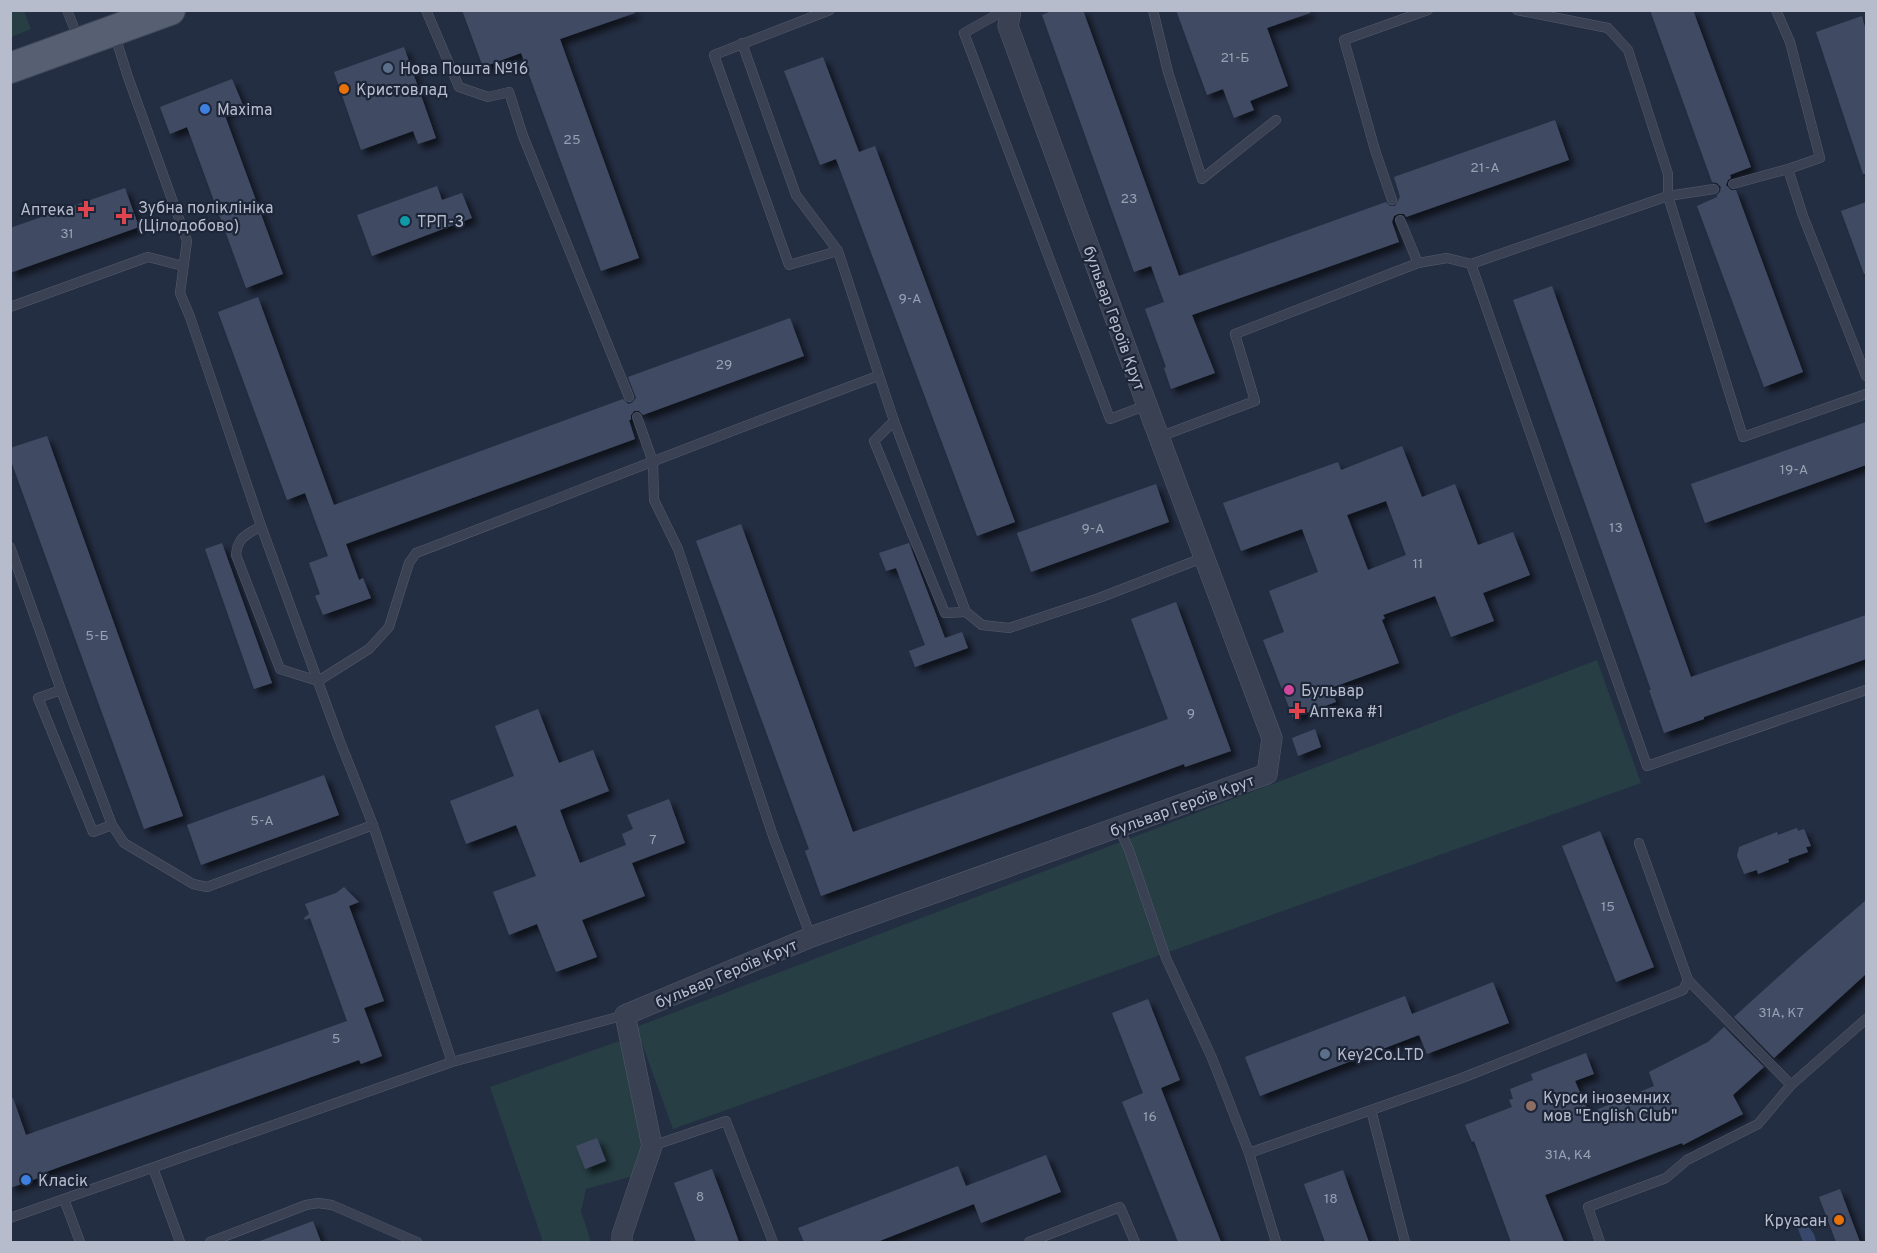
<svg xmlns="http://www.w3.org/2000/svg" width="1877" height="1253" font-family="Overpass,sans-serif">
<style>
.green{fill:#263e44}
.water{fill:#37486b}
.building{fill:#404b63;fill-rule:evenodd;filter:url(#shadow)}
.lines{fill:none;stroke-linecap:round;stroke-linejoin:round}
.service-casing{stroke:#545c6d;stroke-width:10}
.minor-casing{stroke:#545c6d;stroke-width:21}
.primary-casing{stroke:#424a5c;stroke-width:32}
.service{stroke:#394152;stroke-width:9}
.minor{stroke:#394152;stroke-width:20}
.primary{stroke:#576072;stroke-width:30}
.service-dot{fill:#5c6f8a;stroke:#1d2638;stroke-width:2}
.food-dot{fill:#e8710a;stroke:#1d2638;stroke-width:2}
.shop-dot{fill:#3f7fe0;stroke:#1d2638;stroke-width:2}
.health-dot{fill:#e0444e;stroke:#1d2638;stroke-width:2}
.culture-dot{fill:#0f9aa8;stroke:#1d2638;stroke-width:2}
.hotel-dot{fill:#d1479c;stroke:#1d2638;stroke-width:2}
.education-dot{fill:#8d6e63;stroke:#1d2638;stroke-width:2}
.labels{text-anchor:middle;stroke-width:4.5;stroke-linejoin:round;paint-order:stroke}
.number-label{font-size:14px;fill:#98a0b2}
.poi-label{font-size:16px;fill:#b6bccc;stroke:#1d2638;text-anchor:start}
.street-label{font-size:16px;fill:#b6bccc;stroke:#1d2638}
</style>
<defs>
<filter id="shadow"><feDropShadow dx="5.5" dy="5.5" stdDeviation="3" flood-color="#0009"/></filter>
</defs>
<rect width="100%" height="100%" fill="#242e43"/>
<g class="green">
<polygon points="11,10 24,11 31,29 11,37"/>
<polygon points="1597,660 1641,783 673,1129 636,1027"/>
<polygon points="622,1040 662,1147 655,1170 586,1189 581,1211 591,1242 543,1242 490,1087"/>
</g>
<path class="water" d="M1793,1216c10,6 22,13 23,26h-13z"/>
<g class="building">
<polygon points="462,10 635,10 635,13 560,39 639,258 601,271 521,53 483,67"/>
<polygon points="1054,10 1083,10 1179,276 1386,202 1390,206 1395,206 1400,197 1394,177 1555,120 1569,160 1406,217 1404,214 1398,214 1394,216 1392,222 1399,242 1192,315 1215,373 1171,389 1164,368 1166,367 1145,309 1164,302 1151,266 1134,272 1042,15"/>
<polygon points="1176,10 1310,10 1310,13 1267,28 1288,86 1250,101 1254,110 1234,118 1223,89 1207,95"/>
<polygon points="1650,10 1693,10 1751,167 1730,175 1731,178 1728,180 1726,185 1731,190 1736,190 1803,372 1764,387 1697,206 1717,197 1717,195 1720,192 1721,187 1717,183 1712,182"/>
<polygon points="1862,16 1866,31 1866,174 1863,174 1816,32"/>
<polygon points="404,47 436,138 418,144 413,131 361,150 334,72"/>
<polygon points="823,57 859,152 875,146 1015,522 977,536 836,159 820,165 784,71"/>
<polygon points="232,79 243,105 224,113 283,274 246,288 187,127 170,134 160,107"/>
<polygon points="437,186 442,200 462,193 472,218 372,256 357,215"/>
<polygon points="125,188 139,227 10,273 10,228"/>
<polygon points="1866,202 1866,274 1864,274 1841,211"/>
<polygon points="1552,286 1691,677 1866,615 1866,659 1704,717 1704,719 1664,733 1649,690 1651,690 1513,300"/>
<polygon points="258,297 334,505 623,399 628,404 632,403 636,398 635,395 628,377 790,318 804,356 643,415 639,411 634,411 631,415 631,420 629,420 635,439 346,544 359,580 363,578 371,598 323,615 315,596 320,594 309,563 328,556 305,493 287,500 218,312"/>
<polygon points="1866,422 1866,465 1705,523 1691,484"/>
<polygon points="47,436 183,816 144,829 10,458 10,448"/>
<path d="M1402,446l20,51 33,-13 23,61 35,-13 17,43 -47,18 11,28 -43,16 -16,-41 -52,19 2,3 -3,2 17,43 -68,25 5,14 -43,16 -30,-78 21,-8 -15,-41 49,-19 -16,-43 -61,22 -18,-48 115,-41 3,8zM1386,501l20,54 -38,15 -21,-55z"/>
<polygon points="1156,484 1169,522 1031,572 1017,533"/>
<polygon points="741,524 853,832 1168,719 1131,619 1176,602 1231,751 1185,767 1184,764 821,896 805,851 809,849 696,541"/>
<polygon points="222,543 272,683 254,689 205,549"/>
<polygon points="909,543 945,638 962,632 968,648 915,667 909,651 925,645 896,568 886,571 879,553"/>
<polygon points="538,709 559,763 593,750 609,791 560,810 580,863 626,845 622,834 633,829 627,815 669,799 685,843 632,863 645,896 582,920 597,957 556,972 537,924 509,935 493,892 536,876 516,825 466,844 450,801 514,776 495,726"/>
<polygon points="1315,729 1321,747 1298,756 1292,738"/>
<polygon points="324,775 339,815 201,865 187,825"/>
<polygon points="1797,828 1798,831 1804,829 1811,846 1806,847 1808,852 1788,859 1789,862 1758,874 1757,870 1744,874 1737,856 1739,847 1777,832 1778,835"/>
<polygon points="1600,831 1654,967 1616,982 1562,846"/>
<polygon points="344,887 359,902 349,906 384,1001 364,1008 382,1056 361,1064 359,1060 65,1165 46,1172 47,1175 10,1188 10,1099 13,1098 26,1135 347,1021 310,918 305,920 304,918 309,914 305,904 336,893"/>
<polygon points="1866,900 1866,974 1774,1058 1734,1017 1798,959"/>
<polygon points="1493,982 1509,1023 1427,1054 1419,1035 1260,1096 1245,1057 1405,996 1412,1014"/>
<polygon points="1148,999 1180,1080 1161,1088 1221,1242 1178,1242 1122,1102 1143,1093 1112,1013"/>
<polygon points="1724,1027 1764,1067 1733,1095 1743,1114 1683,1145 1682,1143 1545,1195 1564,1242 1511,1242 1474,1141 1472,1142 1465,1125 1512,1107 1509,1100 1513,1099 1510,1089 1533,1080 1531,1074 1586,1053 1594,1074 1575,1081 1589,1113 1654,1086 1649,1072 1708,1042"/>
<polygon points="597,1138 606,1161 585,1169 576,1146"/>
<polygon points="1046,1155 1061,1192 981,1223 974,1204 877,1242 804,1242 798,1228 958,1166 966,1186"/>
<polygon points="712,1169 727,1209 739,1242 696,1242 674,1183"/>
<polygon points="1343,1170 1358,1212 1369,1242 1325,1242 1304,1184"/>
<polygon points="1840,1189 1860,1242 1836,1242 1819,1197"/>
<polygon points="313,1221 321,1242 261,1242 260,1241"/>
</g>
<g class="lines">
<defs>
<g id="service">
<polyline points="67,10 78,38"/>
<polyline points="426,10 459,87 488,97 509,92 523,136 629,397"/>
<polyline points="830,10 714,55 789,265 838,251"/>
<polyline points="1005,10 964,33 1110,419 1147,405"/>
<polyline points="1153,10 1168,72 1202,179 1276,120"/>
<polyline points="1517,10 1608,28 1628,50 1668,174 1668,196 1743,437 1866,394"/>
<polyline points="1776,10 1790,42 1820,158 1788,169 1803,216 1866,376"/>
<polyline points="114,33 128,77 187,241 180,293 190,317 261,526 339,739 373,825 452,1062"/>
<polyline points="742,43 796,195 838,251 894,421 966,612 982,625 1009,628 1099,598 1205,557"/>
<polyline points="1733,184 1788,169"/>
<polyline points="1392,200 1375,150 1344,40 1428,10"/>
<polyline points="1400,220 1418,263"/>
<polyline points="1471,264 1647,766 1866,690"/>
<polyline points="10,307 148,257 183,266"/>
<polyline points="637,417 653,462 654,500 678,549 773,836 811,937"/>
<polyline points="894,421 874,441 945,613 966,612"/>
<polyline points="1159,437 1255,401 1235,334 1418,263 1447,258 1471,264 1668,196 1714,189"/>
<path d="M261,526c-14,9 -23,10 -25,29l44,114 38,12 51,-32 20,-22 20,-64 7,-10c154,-59 308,-120 462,-177"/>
<polyline points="10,547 61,690 112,825 124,843 193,884 207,887 373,825"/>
<polyline points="61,690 38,698 93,832 112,825"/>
<polyline points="1119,828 1129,850 1166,958 1212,1058 1249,1153"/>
<polyline points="1688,980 1791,1085"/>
<polyline points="1371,1110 1405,1242"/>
<polyline points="652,1146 726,1121 773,1242"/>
<polyline points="153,1168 180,1242"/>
<polyline points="64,1199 80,1242"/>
<polyline points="10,1218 452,1062 625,1015"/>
<polyline points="210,1242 306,1205 318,1203 332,1205 417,1242"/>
<polyline points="1029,1242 1120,1207 1135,1242"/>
<polyline points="1276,1242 1249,1153 1462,1078 1683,990 1688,980 1639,843"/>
<polyline points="1600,1242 1588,1207 1666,1178 1687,1160 1758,1124 1791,1085 1866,1019"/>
</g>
<polyline id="minor" points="622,1242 622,1235 652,1146 625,1015 811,937 1267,774 1272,738 1147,405 1008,26 1011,10"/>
<polyline id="primary" points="10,68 170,10"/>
</defs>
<use href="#service" class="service-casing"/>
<use href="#minor" class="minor-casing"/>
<use href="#primary" class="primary-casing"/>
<use href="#service" class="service"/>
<use href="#minor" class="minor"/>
<use href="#primary" class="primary"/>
</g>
<g class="service-dot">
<circle cx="388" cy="68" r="6"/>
<circle cx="1325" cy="1054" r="6"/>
</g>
<g class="food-dot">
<circle cx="344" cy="89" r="6"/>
<circle cx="1839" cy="1220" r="6"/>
</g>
<g class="shop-dot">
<circle cx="205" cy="109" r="6"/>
<circle cx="26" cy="1180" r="6"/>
</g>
<g class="health-dot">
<path d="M83 200h6v6h6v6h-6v6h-6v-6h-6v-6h6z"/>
<path d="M121 207h6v6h6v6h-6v6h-6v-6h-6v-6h6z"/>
<path d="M1294 702h6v6h6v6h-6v6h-6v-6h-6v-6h6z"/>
</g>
<circle class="culture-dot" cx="405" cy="221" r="6"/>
<circle class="hotel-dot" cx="1289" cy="690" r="6"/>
<circle class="education-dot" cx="1531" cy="1106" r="6"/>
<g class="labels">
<g class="number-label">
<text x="1235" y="62">21-Б</text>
<text x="572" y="144">25</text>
<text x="1485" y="172">21-А</text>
<text x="1129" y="203">23</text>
<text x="67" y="238">31</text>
<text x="910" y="303">9-А</text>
<text x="724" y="369">29</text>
<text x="1794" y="474">19-А</text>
<text x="1616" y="532">13</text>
<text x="1093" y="533">9-А</text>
<text x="1418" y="568">11</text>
<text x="97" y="640">5-Б</text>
<text x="1191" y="718">9</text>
<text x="262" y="825">5-А</text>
<text x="653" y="844">7</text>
<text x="1608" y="911">15</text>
<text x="1781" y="1017">31А, К7</text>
<text x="336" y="1043">5</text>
<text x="1150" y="1121">16</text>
<text x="1568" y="1159">31А, К4</text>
<text x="700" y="1201">8</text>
<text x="1331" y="1203">18</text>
</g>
<g class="poi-label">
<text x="400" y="74">Нова Пошта №16</text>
<text x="356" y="95">Кристовлад</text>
<text x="217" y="115">Maxima</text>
<text x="138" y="213">Зубна поліклініка<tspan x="138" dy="18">(Цілодобово)</tspan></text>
<text x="74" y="215" text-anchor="end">Аптека</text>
<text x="417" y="227">ТРП-3</text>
<text x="1301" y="696">Бульвар</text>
<text x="1309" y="717">Аптека #1</text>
<text x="1337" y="1060">Key2Co.LTD</text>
<text x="1543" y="1103">Курси іноземних<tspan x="1543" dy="18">мов "English Club"</tspan></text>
<text x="38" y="1186">Класік</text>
<text x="1827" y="1226" text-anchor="end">Круасан</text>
</g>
<g class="street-label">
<text transform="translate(1115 318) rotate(70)" y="6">бульвар Героїв Крут</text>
<text transform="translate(1182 805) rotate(-20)" y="6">бульвар Героїв Крут</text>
<text transform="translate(726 973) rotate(-23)" y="6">бульвар Героїв Крут</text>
</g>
</g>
<rect width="1877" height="1253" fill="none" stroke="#b6bccc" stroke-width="24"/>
</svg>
